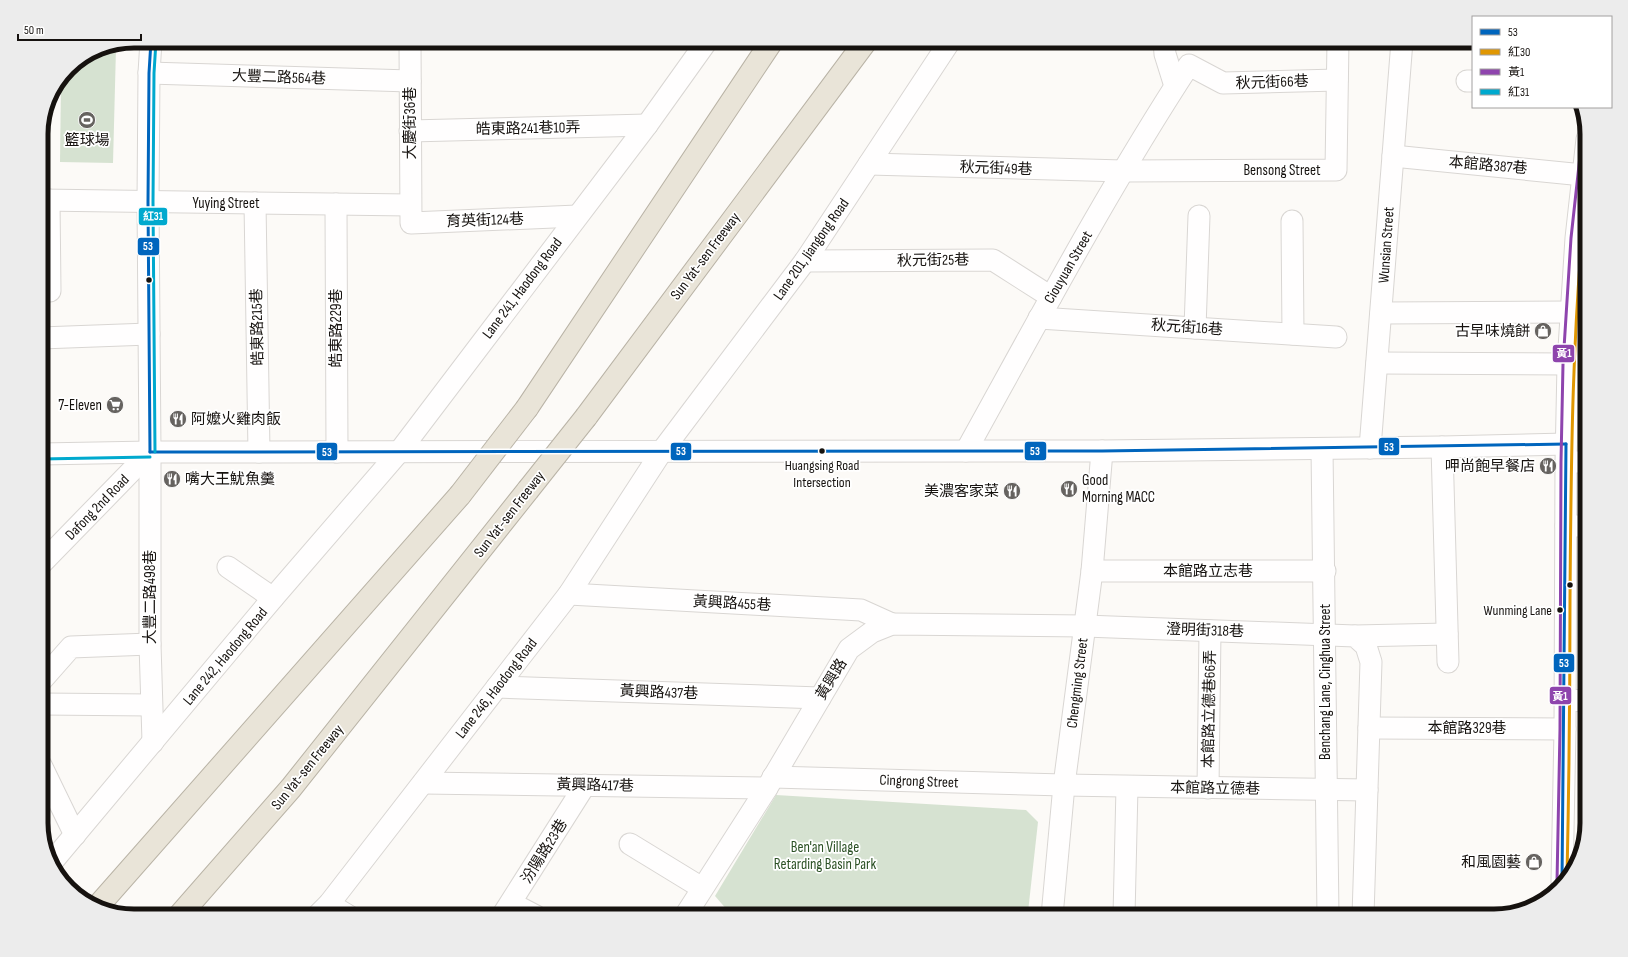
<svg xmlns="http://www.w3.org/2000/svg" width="1628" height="957" font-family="'Sofia Sans Condensed','Noto Sans TC',sans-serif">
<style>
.green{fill:#d6e2d1}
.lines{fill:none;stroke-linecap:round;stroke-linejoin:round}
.minor-casing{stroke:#d9d6d3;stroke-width:23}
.highway-casing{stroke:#b9b3a6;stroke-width:24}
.minor{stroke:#fffefe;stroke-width:21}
.highway{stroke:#e9e4d8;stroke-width:22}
.highway-bridge-casing{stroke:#b9b3a6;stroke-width:24;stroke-linecap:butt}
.highway-bridge{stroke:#e9e4d8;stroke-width:22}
.bus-1-casing{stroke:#fff;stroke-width:6}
.bus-2-casing{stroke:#fff;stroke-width:6}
.bus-3-casing{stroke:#fff;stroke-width:6}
.bus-4-casing{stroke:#fff;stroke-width:6}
.bus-1{stroke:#0065bd;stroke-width:3}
.bus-2{stroke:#e09702;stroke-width:3}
.bus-3{stroke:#8e44ad;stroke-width:3}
.bus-4{stroke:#00a9ce;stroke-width:3}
.bus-dot{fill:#16120f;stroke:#fff;stroke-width:1.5}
.labels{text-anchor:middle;stroke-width:3.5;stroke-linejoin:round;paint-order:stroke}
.bus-label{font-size:14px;fill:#16120f;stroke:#fff}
.street-label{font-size:15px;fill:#16120f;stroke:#fff}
.poi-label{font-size:15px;fill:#16120f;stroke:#fff;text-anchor:end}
.park-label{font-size:15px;fill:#2c5125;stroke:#fff}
.rim{fill:none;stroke:#16120f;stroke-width:5}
.line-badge{stroke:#fff;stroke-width:1.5}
.badge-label{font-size:11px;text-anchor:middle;font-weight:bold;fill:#fff}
</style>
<rect width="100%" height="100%" fill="#fcfaf7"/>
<g class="green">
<polygon points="103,47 116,48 113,163 60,162 61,79 68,68 99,48"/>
<polygon points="776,795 1026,810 1038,822 1028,912 1021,916 890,916 728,911 715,896"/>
</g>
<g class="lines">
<defs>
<g id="minor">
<polyline points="151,41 149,73 148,202 150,452 150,644 153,742"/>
<polyline points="410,41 411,223 577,216"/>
<polyline points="1164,41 1165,54 1175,86"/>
<polyline points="149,73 410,81"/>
<polyline points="1467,81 1473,81"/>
<polyline points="410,131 647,125"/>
<polyline points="1393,156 1583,175"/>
<polyline points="869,164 1123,171 1336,170 1338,41"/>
<polyline points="41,200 410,205"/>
<polyline points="49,200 50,291"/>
<polyline points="255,203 259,452"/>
<polyline points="336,204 337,452"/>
<polyline points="1292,221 1293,334"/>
<polyline points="805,261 993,260 1051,297"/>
<polyline points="1381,313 1570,312"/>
<polyline points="1039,318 1336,337"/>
<polyline points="1195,328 1199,216"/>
<polyline points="41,338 149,334"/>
<polyline points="1377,363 1568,364"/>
<polyline points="1442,447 1448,662"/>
<polyline points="1370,448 1402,41"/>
<polyline points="1322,449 1328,916"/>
<path d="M966,451c72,-130 142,-262 223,-386l34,18 114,-3"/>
<polyline points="41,454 150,452 1102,451 1442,447 1566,444"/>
<polyline points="1566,462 1587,462"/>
<polyline points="1566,526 1587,526"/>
<polyline points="41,564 150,452"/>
<polyline points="228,567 273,598"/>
<polyline points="1092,571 1325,571"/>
<polyline points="569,594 861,610 892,624"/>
<polyline points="1355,636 1447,634"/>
<polyline points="41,681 71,647 150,644"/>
<polyline points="497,687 820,698"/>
<polyline points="1565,700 1587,701"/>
<polyline points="41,704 151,705"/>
<polyline points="1369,728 1565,729"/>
<polyline points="41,765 75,835"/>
<polyline points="773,777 1064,785 1367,790"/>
<polyline points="423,783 767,788"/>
<polyline points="1208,788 1210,631"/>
<polyline points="630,844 702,888"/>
<polyline points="52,862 273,598 399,452 647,125 707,41"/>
<polyline points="1562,882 1565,729 1566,462 1568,364 1576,238 1587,139"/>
<polyline points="511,903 536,916"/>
<polyline points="329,904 349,916"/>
<polyline points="317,916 329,904 569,594 662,451 805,261 950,41"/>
<polyline points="502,916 585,785"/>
<polyline points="685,916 767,788 849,649 872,632 892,624 1085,626 1355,636 1366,646 1371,662 1363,916"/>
<polyline points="1052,916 1064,785 1092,571 1102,451"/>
<polyline points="1124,916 1127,787"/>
</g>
<g id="highway">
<polyline points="527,408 772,41"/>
<polyline points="586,417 866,41"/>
<polyline points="98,906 460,495"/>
<polyline points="179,916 291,788 528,490"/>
</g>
</defs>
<use href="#minor" class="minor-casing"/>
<use href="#highway" class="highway-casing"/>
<use href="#minor" class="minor"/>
<use href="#highway" class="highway"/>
<defs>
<g id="highway-bridge">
<polyline points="528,490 586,417"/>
<polyline points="460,495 527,408"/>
</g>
</defs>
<use href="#highway-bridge" class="highway-bridge-casing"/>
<use href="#highway-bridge" class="highway-bridge"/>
<defs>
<g id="bus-1">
<polyline points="150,452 1102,451 1566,444"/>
<polyline points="150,452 148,202 149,73 151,41"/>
<polyline points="1562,882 1566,444"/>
</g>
<path id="bus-2" d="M1567,877c2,-93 3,-185 3,-278 1,-138 2,-276 17,-413"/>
<polyline id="bus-3" points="1557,882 1560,729 1561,462 1563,364 1571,238 1582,138"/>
<g id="bus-4">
<polyline points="155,452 153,202 154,73 156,41"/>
<polyline points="41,459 150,457"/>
</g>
</defs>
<use href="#bus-1" class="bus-1-casing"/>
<use href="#bus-2" class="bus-2-casing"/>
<use href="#bus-3" class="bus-3-casing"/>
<use href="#bus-4" class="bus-4-casing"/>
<use href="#bus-1" class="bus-1"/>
<use href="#bus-2" class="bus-2"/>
<use href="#bus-3" class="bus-3"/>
<use href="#bus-4" class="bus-4"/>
</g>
<defs>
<symbol id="stadium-disc" viewBox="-11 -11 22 22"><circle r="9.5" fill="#666360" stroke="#fff"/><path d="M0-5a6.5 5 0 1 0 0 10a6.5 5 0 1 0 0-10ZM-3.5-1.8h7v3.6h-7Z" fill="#fff"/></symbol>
<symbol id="shop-disc" viewBox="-11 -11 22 22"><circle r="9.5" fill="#666360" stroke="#fff"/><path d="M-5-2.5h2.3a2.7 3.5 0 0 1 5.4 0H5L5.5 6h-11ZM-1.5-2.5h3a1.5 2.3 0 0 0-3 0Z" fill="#fff"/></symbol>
<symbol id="supermarket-disc" viewBox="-11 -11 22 22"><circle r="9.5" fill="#666360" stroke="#fff"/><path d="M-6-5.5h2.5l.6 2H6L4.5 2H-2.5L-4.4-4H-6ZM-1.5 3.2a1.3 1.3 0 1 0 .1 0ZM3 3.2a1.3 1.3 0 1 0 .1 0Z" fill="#fff"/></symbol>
<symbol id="restaurant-disc" viewBox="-11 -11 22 22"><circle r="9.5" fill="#666360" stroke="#fff"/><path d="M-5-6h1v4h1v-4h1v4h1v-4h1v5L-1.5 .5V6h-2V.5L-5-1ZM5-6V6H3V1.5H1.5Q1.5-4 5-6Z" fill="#fff"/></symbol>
</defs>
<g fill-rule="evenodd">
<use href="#stadium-disc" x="77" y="110" width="20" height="20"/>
<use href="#shop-disc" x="1533" y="321" width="20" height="20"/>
<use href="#supermarket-disc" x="105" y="395" width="20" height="20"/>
<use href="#restaurant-disc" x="168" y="409" width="20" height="20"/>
<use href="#restaurant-disc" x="1538" y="456" width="20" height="20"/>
<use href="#restaurant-disc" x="162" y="469" width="20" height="20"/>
<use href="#restaurant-disc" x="1059" y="479" width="20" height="20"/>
<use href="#restaurant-disc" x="1002" y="481" width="20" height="20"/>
<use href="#shop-disc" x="1524" y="852" width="20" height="20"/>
</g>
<g class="bus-dot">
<circle cx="149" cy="280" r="3.5"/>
<circle cx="822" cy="451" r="3.5"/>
<circle cx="1570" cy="585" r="3.5"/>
<circle cx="1560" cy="610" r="3.5"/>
</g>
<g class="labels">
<g class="bus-label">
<text x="822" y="470">Huangsing Road<tspan x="822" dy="17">Intersection</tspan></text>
<text x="1552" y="615" text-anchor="end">Wunming Lane</text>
</g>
<g class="street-label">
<text transform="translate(279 77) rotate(2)" y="5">大豐二路564巷</text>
<text transform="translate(1272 82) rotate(-2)" y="5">秋元街66巷</text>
<text transform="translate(410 123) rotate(-90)" y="5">大慶街36巷</text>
<text transform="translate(528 128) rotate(-1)" y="5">皓東路241巷10弄</text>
<text transform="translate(1488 165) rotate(5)" y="5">本館路387巷</text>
<text transform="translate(996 168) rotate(2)" y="5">秋元街49巷</text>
<text x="1282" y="175">Bensong Street</text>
<text x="226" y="208">Yuying Street</text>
<text transform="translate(485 220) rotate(-2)" y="5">育英街124巷</text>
<text transform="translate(1386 245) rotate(-86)" y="5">Wunsian Street</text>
<text transform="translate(811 249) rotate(-55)" y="5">Lane 201, Jiangong Road</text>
<text transform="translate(705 256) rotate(-53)" y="5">Sun Yat-sen Freeway</text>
<text transform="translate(933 260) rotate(-1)" y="5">秋元街25巷</text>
<text transform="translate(1068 267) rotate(-60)" y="5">Ciouyuan Street</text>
<text transform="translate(522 288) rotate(-53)" y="5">Lane 241, Haodong Road</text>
<text transform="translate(257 327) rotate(-91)" y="5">皓東路215巷</text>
<text transform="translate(1187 327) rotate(4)" y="5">秋元街16巷</text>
<text transform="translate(336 328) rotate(-90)" y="5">皓東路229巷</text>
<text transform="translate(97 507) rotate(-46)" y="5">Dafong 2nd Road</text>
<text transform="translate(509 514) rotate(-52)" y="5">Sun Yat-sen Freeway</text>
<text x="1208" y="576">本館路立志巷</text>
<text transform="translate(150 597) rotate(-90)" y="5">大豐二路498巷</text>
<text transform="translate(732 603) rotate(3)" y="5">黃興路455巷</text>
<text transform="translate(1205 630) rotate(2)" y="5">澄明街318巷</text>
<text transform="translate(225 656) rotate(-50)" y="5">Lane 242, Haodong Road</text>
<text transform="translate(831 679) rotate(-59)" y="5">黃興路</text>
<text transform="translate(1325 682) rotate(-90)" y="5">Benchang Lane, Cinghua Street</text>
<text transform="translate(1077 683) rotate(-83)" y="5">Chengming Street</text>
<text transform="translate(496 688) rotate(-52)" y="5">Lane 246, Haodong Road</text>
<text transform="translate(659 692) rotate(2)" y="5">黃興路437巷</text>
<text transform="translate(1209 709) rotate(-89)" y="5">本館路立德巷66弄</text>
<text x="1467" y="733">本館路329巷</text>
<text transform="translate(307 767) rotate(-51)" y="5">Sun Yat-sen Freeway</text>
<text transform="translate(919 781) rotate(2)" y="5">Cingrong Street</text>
<text transform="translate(595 785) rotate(1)" y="5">黃興路417巷</text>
<text transform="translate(1215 788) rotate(1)" y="5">本館路立德巷</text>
<text transform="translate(544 851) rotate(-58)" y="5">汾陽路23巷</text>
</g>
<g class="poi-label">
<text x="87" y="145" text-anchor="middle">籃球場</text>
<text x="1530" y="336">古早味燒餅</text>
<text x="102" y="410">7-Eleven</text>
<text x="191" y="424" text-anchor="start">阿嬤火雞肉飯</text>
<text x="1535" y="471">呷尚飽早餐店</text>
<text x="185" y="484" text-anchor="start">嘴大王魷魚羹</text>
<text x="1082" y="485" text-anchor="start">Good<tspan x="1082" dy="17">Morning MACC</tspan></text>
<text x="999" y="496">美濃客家菜</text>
<text x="1521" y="867">和風園藝</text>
</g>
<g class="park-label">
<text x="825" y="852">Ben'an Village<tspan x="825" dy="17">Retarding Basin Park</tspan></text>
</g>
</g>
<path d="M0 0H1628V957H0ZM134 48H1494A86 86 0 0 1 1580 134V823A86 86 0 0 1 1494 909H134A86 86 0 0 1 48 823V134A86 86 0 0 1 134 48Z" fill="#ececec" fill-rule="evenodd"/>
<path class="rim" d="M134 48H1494A86 86 0 0 1 1580 134V823A86 86 0 0 1 1494 909H134A86 86 0 0 1 48 823V134A86 86 0 0 1 134 48Z"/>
<g class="line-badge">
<rect x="138" y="207" width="30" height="19" rx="4" fill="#00a9ce"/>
<rect x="137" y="237" width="23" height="19" rx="4" fill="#0065bd"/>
<rect x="1552" y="344" width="23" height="19" rx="4" fill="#8e44ad"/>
<rect x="1378" y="437" width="22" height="19" rx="4" fill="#0065bd"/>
<rect x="1024" y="441" width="23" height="20" rx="4" fill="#0065bd"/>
<rect x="670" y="442" width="22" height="19" rx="4" fill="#0065bd"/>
<rect x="316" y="442" width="22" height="19" rx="4" fill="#0065bd"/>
<rect x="1553" y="653" width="22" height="20" rx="4" fill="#0065bd"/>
<rect x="1549" y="686" width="23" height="19" rx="4" fill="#8e44ad"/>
</g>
<g class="badge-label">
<text x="153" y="220">紅31</text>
<text x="148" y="250">53</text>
<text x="1564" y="357">黃1</text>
<text x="1389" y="451">53</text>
<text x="1035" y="455">53</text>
<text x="681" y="455">53</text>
<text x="327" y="456">53</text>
<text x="1564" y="667">53</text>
<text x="1560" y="700">黃1</text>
</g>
<rect x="1472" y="16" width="140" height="92" fill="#ffffff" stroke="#a2a09f"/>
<rect x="1480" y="29" width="20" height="6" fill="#0065bd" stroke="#a2a09f"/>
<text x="1508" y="36" font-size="12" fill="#16120f">53</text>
<rect x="1480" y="49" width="20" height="6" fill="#e09702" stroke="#a2a09f"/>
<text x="1508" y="56" font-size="12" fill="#16120f">紅30</text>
<rect x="1480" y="69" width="20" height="6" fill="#8e44ad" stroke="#a2a09f"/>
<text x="1508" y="76" font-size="12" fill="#16120f">黃1</text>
<rect x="1480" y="89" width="20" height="6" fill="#00a9ce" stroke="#a2a09f"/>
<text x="1508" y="96" font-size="12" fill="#16120f">紅31</text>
<path d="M18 34v6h123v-6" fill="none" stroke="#16120f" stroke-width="2"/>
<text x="24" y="34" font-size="12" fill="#16120f" stroke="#ffffff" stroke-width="3" paint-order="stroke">50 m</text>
</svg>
